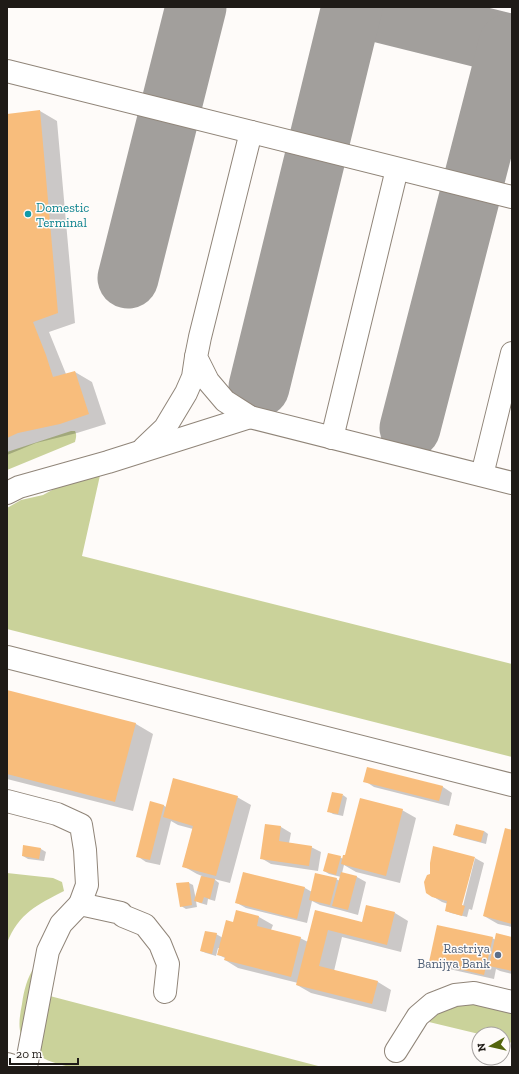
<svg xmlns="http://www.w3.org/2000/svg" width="519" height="1074" font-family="'Zilla Slab',serif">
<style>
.green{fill:#cad29a}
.shadow{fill:#0003}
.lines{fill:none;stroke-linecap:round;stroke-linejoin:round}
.taxiway{stroke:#a29f9c;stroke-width:61}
.building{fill:#f8bd7c}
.minor-casing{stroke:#908579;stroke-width:24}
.minor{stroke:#fff;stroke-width:22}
.culture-dot{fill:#0f9aa8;stroke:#fefbf9;stroke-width:1.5}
.service-dot{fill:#5c6f8a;stroke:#fefbf9;stroke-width:1.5}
.labels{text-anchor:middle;stroke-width:3;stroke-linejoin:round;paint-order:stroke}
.culture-label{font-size:13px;fill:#0d838f;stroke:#fefbf9;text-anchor:start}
.service-label{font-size:13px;fill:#4e5e75;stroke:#fefbf9;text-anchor:end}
</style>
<rect width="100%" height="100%" fill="#fefbf9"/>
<g class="green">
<path d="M71,431h4c2,4 1,7 0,11l-68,28v-18z"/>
<polygon points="103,462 82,556 512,664 512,757 7,629 7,508 21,500 43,495"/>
<path d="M7,873l46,5 9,4 2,9c-27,14 -45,22 -57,52z"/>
<path d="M35,966l11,29 276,72h-252c-17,-4 -28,-7 -41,-20 -4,-4 -7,-7 -8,-12 -3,-10 -1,-21 1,-31 2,-14 5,-26 13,-38z"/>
<polygon points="478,1003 512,1010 512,1043 503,1040 503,1034 479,1034 429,1022 438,1014 455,1005"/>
</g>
<g class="shadow">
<polygon points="40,111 57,121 75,323 49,332 66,374 75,372 92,382 106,424 77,433 36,443 7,455 7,115"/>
<polygon points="7,691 136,724 153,734 133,811 7,779"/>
<polygon points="368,768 443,787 452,793 449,806 374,787 365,781"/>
<polygon points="343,795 347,798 343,816 333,814 328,811"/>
<polygon points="237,797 251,805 230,883 214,879 219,883 215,901 208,899 207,905 200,903 196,901 197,907 186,909 181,906 189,883 193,885 196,900 202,876 197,874 183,866 193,829 178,825 171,821 160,865 146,862 137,856 163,805 166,807"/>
<polygon points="402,810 416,818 400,883 356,872 344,865 342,873 357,877 366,882 358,915 340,910 320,905 312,901 307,923 246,908 237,903 305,888 312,892 336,879 340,881 341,877 329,874 324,871 340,857 343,859"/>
<polygon points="266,825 281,827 291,833 289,843 311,847 321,852 318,871 271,864 261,858"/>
<polygon points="484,831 488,834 486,844 459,837 455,835"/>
<polygon points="512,831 512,927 498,924 484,916"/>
<polygon points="24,846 41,849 46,852 44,861 28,859 23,856"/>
<polygon points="475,858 484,863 472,910 469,909 467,917 451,913 446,911 448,904 442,902 427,893 463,906"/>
<polygon points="237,911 259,917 273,925 271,930 300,938 308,942 316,911 363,923 395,913 408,921 401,952 342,937 334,971 378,982 391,990 386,1012 311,993 297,985 298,983 238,968 225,960 225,958 219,955 220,948 218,948 216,956 206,953 201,951 216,934 223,938 234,923"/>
<polygon points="492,938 496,940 512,938 512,974 500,971 496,969 494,979 440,967 430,962"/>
</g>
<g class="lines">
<g class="taxiway">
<polyline points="359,7 512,45"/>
<polyline points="128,278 196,7"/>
<polyline points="259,387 352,7"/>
<polyline points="410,428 509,44"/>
</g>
</g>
<g class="building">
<polygon points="40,110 58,313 33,322 46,355 53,377 75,371 89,414 60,424 18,433 7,438 7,114"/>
<polygon points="7,690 136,723 115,802 7,774"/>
<polygon points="367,767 443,786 439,801 363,782"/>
<polygon points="173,778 238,796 216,876 182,867 193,826 163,817"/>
<polygon points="332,792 343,794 338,814 327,812"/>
<polygon points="360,798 403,809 386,876 341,864 343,855 345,855"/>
<polygon points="150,801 164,805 150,860 136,857"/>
<polygon points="265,824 281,826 279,841 312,846 309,866 260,859"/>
<polygon points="456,824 484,831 481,842 453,835"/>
<polygon points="505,828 512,830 512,924 483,916"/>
<polygon points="23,845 41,848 39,859 22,856"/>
<polygon points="433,846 475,857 462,905 465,906 462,916 445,911 447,901 432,897 426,893 425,888 424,882 427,875 430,874 430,863"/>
<polygon points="328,853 341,856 336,875 323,871"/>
<polygon points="243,872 305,887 297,919 235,903"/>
<polygon points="341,872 357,876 348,910 332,906"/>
<polygon points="315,873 337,878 330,905 309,900"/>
<polygon points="201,876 215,879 210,899 204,897 202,903 194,901"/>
<polygon points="189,882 192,905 180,907 176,883"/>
<polygon points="366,905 395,912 387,945 328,930 319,966 378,981 372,1004 296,985 315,910 362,922"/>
<polygon points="236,910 259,916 257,926 301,937 291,977 224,960 225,957 217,955 226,920 233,922"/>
<polygon points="437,925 493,937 484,975 429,962"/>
<polygon points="205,931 217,933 212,954 200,951"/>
<polygon points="496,933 512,937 512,971 489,966"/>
</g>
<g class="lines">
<defs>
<g id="minor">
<polyline points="7,71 512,197"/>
<polyline points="251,132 200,337 196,357 208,381 225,401 250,417 512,483"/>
<polyline points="332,438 397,169"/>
<polyline points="144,448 165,428 186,393 193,377 196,357"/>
<polyline points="482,475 512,353"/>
<polyline points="7,493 19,487 108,462 250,417"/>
<polyline points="7,657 512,785"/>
<polyline points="7,801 57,814 81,825 85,850 87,885 80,904"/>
<polyline points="396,1051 418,1016 432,1004 455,995 474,993 512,1002"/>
<polyline points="7,1064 17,1067"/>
<polyline points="26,1067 48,951 61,924 80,904 121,913 123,916 145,925 160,944 168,964 165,992"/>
</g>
</defs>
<use href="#minor" class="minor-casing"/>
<use href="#minor" class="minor"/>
</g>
<circle class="culture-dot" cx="28" cy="214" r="4"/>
<circle class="service-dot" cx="498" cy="955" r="4"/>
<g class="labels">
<g class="culture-label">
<text x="36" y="212">Domestic<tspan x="36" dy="15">Terminal</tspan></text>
</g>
<g class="service-label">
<text x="490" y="953">Rastriya<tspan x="490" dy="15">Banijya Bank</tspan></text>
</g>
</g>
<rect width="519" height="1074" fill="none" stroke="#1f1b17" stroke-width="16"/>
<g transform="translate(491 1046) rotate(262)"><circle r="19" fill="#fefbf9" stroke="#a5a19f"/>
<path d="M0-3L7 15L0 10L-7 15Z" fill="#54650d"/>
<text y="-6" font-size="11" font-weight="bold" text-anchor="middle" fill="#1f1b17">N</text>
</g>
<path d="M10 1058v6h68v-6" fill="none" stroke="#1f1b17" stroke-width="2"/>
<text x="16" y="1058" font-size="12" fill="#1f1b17" stroke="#fefbf9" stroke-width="3" paint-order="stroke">20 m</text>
</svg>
